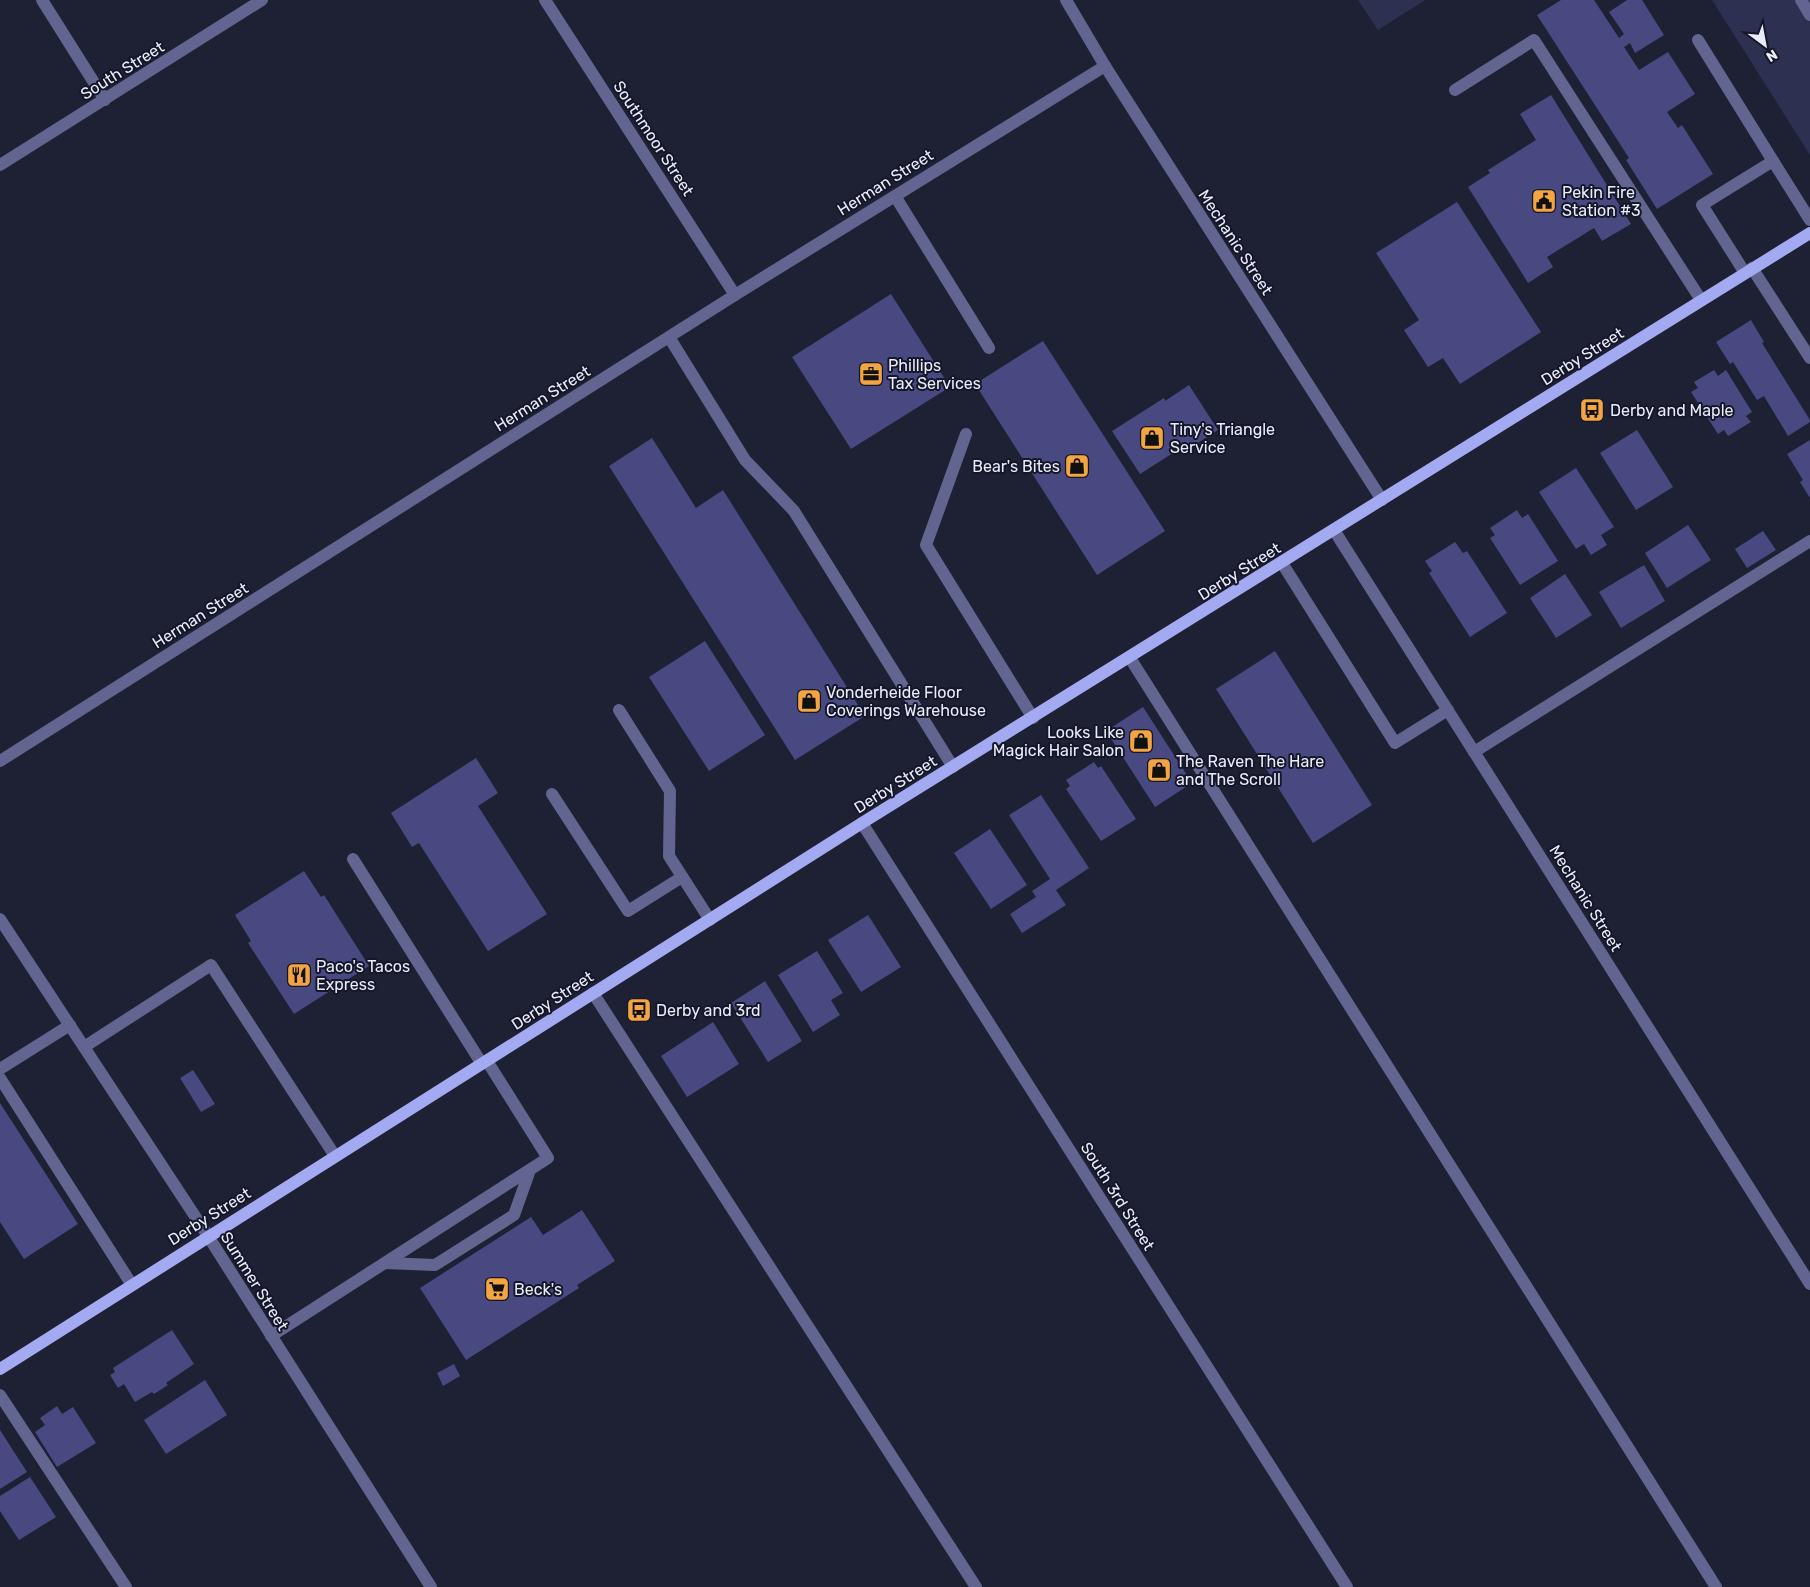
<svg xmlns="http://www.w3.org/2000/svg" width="1810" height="1587" font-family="Rubik,sans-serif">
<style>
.green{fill:#2e3052}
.building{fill:#474980}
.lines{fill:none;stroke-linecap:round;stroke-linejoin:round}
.minor{stroke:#616590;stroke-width:12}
.major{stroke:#a4aaf1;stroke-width:12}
.labels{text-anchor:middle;stroke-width:4;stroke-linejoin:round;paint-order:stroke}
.street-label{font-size:16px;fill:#eaecfa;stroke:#151629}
.poi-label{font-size:16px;fill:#eaecfa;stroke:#151629;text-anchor:start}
</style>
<rect width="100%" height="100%" fill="#1e2034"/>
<g class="green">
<polygon points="1358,0 1425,0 1378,30"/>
<polygon points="1712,0 1810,0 1810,155"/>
</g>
<g class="building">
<polygon points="1561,0 1594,0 1619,38 1624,34 1609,12 1627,0 1642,0 1664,35 1635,53 1630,43 1624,47 1639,70 1668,52 1695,94 1667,112 1678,128 1682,125 1713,174 1657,209 1626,160 1629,158 1537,15"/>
<polygon points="1551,95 1631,224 1602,241 1594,228 1547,257 1553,267 1528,283 1468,187 1490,173 1488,170 1536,140 1520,114"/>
<polygon points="1457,202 1541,332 1460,384 1443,358 1428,367 1404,330 1419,320 1376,253"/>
<polygon points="891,294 950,387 851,449 792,357"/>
<polygon points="1751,320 1764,342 1762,343 1810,420 1810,422 1788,436 1764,396 1757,400 1733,362 1730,364 1716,342"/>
<polygon points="1043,341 1165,531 1097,575 975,384"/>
<polygon points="1714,370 1718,376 1726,370 1752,412 1746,416 1751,422 1728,436 1724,430 1718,434 1691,392 1698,388 1694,382"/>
<polygon points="1189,385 1218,430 1187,450 1184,446 1140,474 1112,431 1164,398 1165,401"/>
<polygon points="1637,430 1673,487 1636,510 1600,453"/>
<polygon points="652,438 696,508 723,490 865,716 795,760 609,466"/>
<polygon points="1810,440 1810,498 1800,482 1803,480 1787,454"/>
<polygon points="1576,468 1614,527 1601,535 1607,545 1591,555 1584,544 1576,549 1539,492"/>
<polygon points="1517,510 1522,518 1528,514 1558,561 1520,585 1490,538 1495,535 1490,528"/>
<polygon points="1688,525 1711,560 1667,588 1645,553"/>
<polygon points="1763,531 1776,550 1747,568 1735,549"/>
<polygon points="1455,542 1463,553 1467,551 1507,613 1470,637 1429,573 1432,571 1425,561"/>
<polygon points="1644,565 1665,601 1621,628 1599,592"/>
<polygon points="1565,574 1592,615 1556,638 1530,598"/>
<polygon points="705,641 765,735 709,771 649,677"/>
<polygon points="1275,651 1372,805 1313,843 1216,689"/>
<polygon points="1143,707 1192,783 1155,807 1106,731"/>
<polygon points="476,758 498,793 478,806 547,914 488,951 419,843 412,847 391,813"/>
<polygon points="1094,762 1098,768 1101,766 1136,819 1101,841 1066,789 1070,786 1066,780"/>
<polygon points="1041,795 1089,868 1056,890 1066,905 1022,933 1010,914 1036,897 1032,891 1050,879 1009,815"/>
<polygon points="990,829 1027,885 991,909 954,853"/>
<polygon points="304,871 321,897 324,895 369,966 294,1014 248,943 251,941 235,915"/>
<polygon points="868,915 901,967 861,992 828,940"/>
<polygon points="817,951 843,993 831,1000 840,1015 813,1032 778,975"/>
<polygon points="765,981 802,1041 768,1062 731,1003"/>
<polygon points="713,1022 739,1064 687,1097 661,1056"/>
<polygon points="193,1070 215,1104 201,1112 180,1078"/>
<polygon points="0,1103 78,1224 24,1259 0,1222"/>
<polygon points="582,1210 615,1261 577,1285 579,1288 466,1360 420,1288 531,1217 543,1235"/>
<polygon points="172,1330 194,1364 166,1383 168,1385 154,1394 152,1392 135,1402 124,1384 118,1388 110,1375 115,1372 113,1368"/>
<polygon points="454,1364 460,1376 443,1386 437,1373"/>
<polygon points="205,1380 227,1415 166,1454 144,1420"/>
<polygon points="57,1406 62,1414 73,1407 96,1443 57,1467 35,1432 45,1425 40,1418"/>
<polygon points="0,1430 27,1472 0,1489"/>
<polygon points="30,1477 56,1517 19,1540 0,1511 0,1496"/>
</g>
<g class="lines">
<g class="minor">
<polyline points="42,0 105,100"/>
<polyline points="545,0 735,295"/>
<polyline points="1066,0 1105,66 1382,500"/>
<polyline points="1801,0 1810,15"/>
<polyline points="1698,40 1773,161"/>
<polyline points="1455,90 1534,40 1701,300"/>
<polyline points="0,165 262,0"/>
<polyline points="895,196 989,348"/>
<polyline points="1752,268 1810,358"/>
<polyline points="1745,273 1702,205 1773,161 1810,220"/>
<polyline points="669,337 745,460 794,511 953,767"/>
<polyline points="966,434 926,545 1033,718"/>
<polyline points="1334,530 1810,1284"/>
<polyline points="1282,563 1395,743 1448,710"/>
<polyline points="1130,658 1716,1587"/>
<polyline points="619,710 670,791 669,856 710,920"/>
<polyline points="1474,752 1810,541"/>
<polyline points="0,761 735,295 1105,66"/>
<polyline points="552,794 628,911 682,877"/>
<polyline points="862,823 1347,1587"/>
<polyline points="353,859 482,1064"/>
<polyline points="0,919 208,1236 431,1587"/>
<polyline points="593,993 976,1587"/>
<polyline points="84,1047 211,965 335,1156"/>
<polyline points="0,1069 70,1025"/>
<polyline points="0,1078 132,1285"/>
<polyline points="385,1263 435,1265 514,1215 530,1170"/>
<polyline points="271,1336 548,1158 487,1061"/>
<polyline points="0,1395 126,1587"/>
</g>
<polyline class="major" points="0,1369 862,823 1810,233"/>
</g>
<defs>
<symbol id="civic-square" viewBox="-11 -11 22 22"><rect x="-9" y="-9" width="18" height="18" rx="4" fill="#f2a541" stroke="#151629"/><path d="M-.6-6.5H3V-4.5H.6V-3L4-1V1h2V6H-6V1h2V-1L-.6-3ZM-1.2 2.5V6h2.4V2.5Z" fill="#111"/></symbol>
<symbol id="office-square" viewBox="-11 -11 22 22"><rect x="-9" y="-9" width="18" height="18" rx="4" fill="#f2a541" stroke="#151629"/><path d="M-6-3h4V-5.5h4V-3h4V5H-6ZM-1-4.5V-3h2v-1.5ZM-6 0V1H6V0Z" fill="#111"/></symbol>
<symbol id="bus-square" viewBox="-11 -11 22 22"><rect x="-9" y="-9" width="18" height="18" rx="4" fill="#f2a541" stroke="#151629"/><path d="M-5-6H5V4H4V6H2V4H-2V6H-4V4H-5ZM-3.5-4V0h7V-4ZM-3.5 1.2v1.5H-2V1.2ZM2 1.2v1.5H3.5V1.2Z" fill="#111"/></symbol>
<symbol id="shop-square" viewBox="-11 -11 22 22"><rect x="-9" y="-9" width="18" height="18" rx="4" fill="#f2a541" stroke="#151629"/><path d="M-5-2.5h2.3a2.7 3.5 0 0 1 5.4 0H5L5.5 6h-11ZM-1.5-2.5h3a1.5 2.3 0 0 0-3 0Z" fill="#111"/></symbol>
<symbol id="restaurant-square" viewBox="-11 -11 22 22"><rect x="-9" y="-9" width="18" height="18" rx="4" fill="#f2a541" stroke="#151629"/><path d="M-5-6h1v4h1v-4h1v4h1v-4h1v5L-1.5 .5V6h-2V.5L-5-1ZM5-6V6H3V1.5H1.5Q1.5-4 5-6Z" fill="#111"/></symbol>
<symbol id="supermarket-square" viewBox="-11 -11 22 22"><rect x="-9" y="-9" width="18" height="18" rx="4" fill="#f2a541" stroke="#151629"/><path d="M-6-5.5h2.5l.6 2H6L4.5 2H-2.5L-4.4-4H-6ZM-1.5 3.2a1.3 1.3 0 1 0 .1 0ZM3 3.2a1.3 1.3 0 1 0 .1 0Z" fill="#111"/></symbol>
</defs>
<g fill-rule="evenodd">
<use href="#civic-square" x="1530" y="187" width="28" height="28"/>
<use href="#office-square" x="857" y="360" width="28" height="28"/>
<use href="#bus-square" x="1578" y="396" width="28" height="28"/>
<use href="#shop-square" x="1138" y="424" width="28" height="28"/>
<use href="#shop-square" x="1063" y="452" width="28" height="28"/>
<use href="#shop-square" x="795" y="687" width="28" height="28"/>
<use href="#shop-square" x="1127" y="727" width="28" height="28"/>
<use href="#shop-square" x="1145" y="756" width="28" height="28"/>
<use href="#restaurant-square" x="285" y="961" width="28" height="28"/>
<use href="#bus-square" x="625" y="996" width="28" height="28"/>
<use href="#supermarket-square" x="483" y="1275" width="28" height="28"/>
</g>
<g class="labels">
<g class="street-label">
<text transform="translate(122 70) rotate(-32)" y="6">South Street</text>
<text transform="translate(654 138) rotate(57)" y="6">Southmoor Street</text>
<text transform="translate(885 182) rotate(-32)" y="6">Herman Street</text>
<text transform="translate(1236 242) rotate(57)" y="6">Mechanic Street</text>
<text transform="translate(1582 356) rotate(-32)" y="6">Derby Street</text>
<text transform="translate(542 398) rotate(-32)" y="6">Herman Street</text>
<text transform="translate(1239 571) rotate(-32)" y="6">Derby Street</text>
<text transform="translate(200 615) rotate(-32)" y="6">Herman Street</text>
<text transform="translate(895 784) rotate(-32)" y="6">Derby Street</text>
<text transform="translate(1586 898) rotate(58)" y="6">Mechanic Street</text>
<text transform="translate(552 1000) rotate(-33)" y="6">Derby Street</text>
<text transform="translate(1118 1196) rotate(58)" y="6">South 3rd Street</text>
<text transform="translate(209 1216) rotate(-32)" y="6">Derby Street</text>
<text transform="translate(255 1281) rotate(58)" y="6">Summer Street</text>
</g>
<g class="poi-label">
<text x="1562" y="198">Pekin Fire<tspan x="1562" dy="18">Station #3</tspan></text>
<text x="888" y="371">Phillips<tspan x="888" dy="18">Tax Services</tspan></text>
<text x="1610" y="416">Derby and Maple</text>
<text x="1170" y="435">Tiny's Triangle<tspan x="1170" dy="18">Service</tspan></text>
<text x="1060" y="472" text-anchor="end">Bear's Bites</text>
<text x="826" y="698">Vonderheide Floor<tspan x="826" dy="18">Coverings Warehouse</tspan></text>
<text x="1124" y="738" text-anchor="end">Looks Like<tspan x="1124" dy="18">Magick Hair Salon</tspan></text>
<text x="1176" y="767">The Raven The Hare<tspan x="1176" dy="18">and The Scroll</tspan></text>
<text x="316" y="972">Paco's Tacos<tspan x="316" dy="18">Express</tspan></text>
<text x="656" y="1016">Derby and 3rd</text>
<text x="514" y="1295">Beck's</text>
</g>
</g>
<g transform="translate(1765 45) rotate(148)" stroke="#151629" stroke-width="4" paint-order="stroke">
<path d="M0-4L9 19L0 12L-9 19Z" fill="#eaecfa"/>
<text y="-8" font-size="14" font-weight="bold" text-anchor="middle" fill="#eaecfa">N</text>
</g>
</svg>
